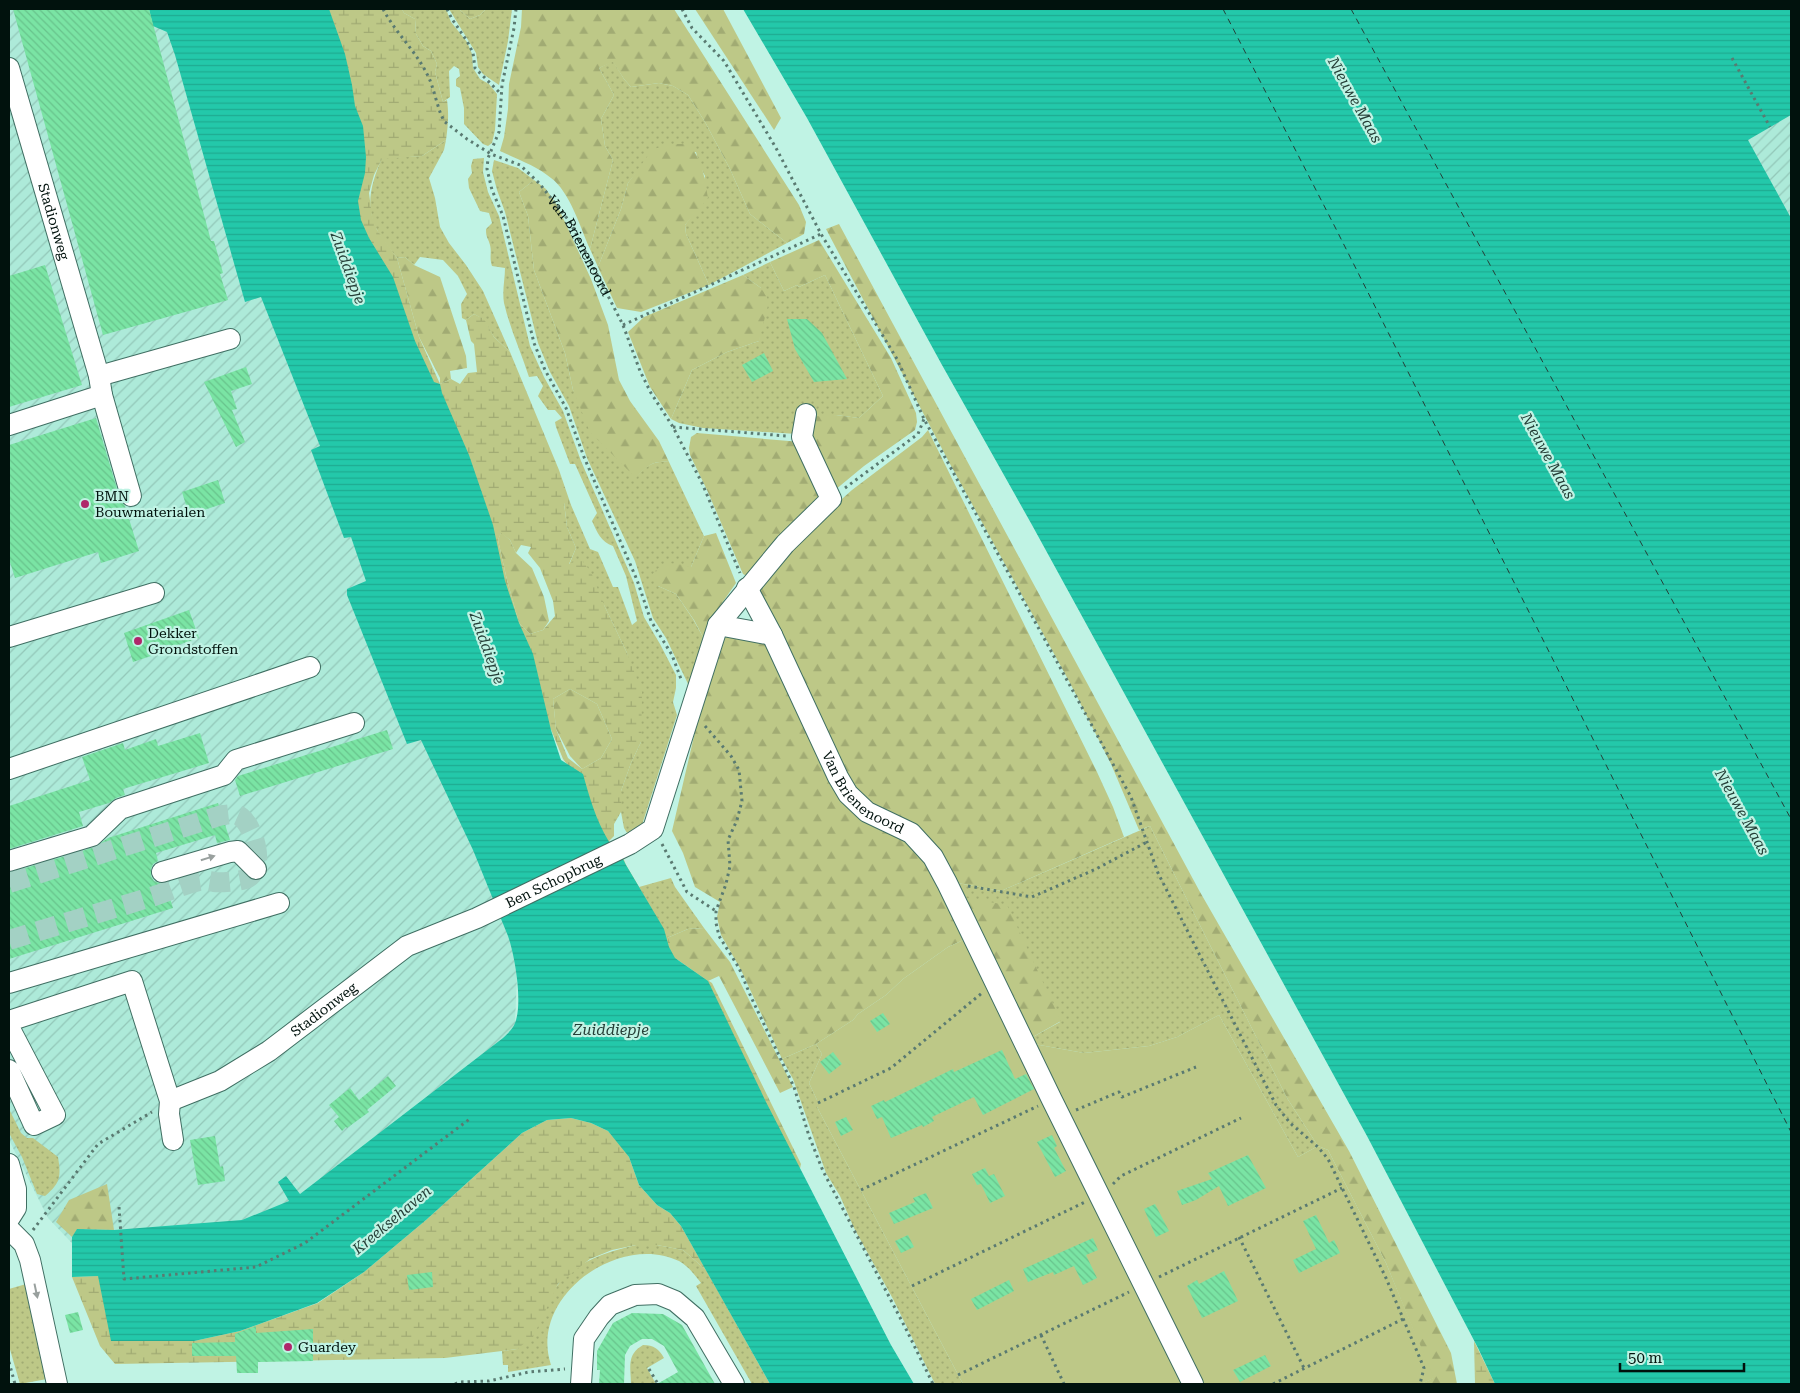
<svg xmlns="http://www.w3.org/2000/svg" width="1800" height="1393" font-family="'Roboto Serif',serif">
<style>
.industrial{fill:url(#industrial-furrows)}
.grass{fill:url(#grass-dots)}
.forest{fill:url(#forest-firs)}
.wetland{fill:url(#wetland-marsh);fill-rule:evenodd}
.garden{fill:#bdc887}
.water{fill:url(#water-rules)}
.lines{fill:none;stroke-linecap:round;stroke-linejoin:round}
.ferry{stroke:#253e37;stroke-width:1;stroke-dasharray:6 5;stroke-linecap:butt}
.building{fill:url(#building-back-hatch)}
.minor-tunnel{stroke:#a3d1c4;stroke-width:20;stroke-dasharray:20 10;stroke-linecap:butt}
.minor-casing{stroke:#406f63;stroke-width:22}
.path{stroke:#5a7a71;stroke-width:3;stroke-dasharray:2.5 4;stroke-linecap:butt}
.minor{stroke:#fff;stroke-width:20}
.oneway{fill:#99a09e}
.poi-dot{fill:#af276a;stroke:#c0f3e4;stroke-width:2}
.labels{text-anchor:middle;stroke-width:4.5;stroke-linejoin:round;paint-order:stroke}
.street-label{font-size:14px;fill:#01120d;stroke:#c0f3e4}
.poi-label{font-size:14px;fill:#01120d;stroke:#c0f3e4;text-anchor:start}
.water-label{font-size:15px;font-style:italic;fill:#253e37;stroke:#c0f3e4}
</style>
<defs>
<pattern id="industrial-furrows" width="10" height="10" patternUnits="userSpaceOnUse" patternTransform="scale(1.25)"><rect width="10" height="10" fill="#adead9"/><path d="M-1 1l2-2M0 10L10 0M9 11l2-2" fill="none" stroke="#93c8b9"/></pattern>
<pattern id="grass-dots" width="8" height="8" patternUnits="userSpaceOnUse" patternTransform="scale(1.25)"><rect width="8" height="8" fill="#bdc887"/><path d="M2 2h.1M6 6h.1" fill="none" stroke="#a1ab73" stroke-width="1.8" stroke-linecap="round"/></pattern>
<pattern id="forest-firs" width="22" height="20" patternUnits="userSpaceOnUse" patternTransform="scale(1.25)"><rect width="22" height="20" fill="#bdc887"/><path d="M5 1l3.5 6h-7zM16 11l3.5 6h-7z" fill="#a1ab73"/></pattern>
<pattern id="wetland-marsh" width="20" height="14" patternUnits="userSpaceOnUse" patternTransform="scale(1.25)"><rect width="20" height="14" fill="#bdc887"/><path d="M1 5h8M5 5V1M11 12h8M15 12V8" fill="none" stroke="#a1ab73"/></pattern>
<pattern id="water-rules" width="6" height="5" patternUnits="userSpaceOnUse" patternTransform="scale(1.25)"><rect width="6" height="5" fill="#23c8aa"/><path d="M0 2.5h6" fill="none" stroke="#1eab91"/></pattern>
<pattern id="building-back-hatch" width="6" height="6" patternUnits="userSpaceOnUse" patternTransform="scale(1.25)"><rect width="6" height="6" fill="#7ae4a4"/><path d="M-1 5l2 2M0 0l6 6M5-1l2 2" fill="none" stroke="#68c38c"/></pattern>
</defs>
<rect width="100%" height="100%" fill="#c0f3e4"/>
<g class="industrial">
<polygon points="9,9 207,9 520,908 513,1069 460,1128 110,1283 48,1218 9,1140"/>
<polygon points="1791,115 1791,221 1747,140"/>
</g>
<g class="grass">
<polygon points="402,9 446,9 451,22 467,42 472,54 473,68 480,79 489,84 497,94 495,130 492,143 488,146 483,144 464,124 464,108 460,88 456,86 456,79 460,76 459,69 454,66 449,71 450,97 443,102 435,72 437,64 431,51 423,46 416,34 415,19 404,13"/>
<polygon points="449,9 459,9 470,19 480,15 486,9 512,9 508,41 499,85 483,74 478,67 476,53"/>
<polygon points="613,61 624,79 631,87 659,83 673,86 688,95 705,122 730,169 750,214 787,243 709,285 686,234 685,225 694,213 705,176 699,164 696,152 641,167 628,183 621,209 598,267 590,249 613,160 605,146 601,119 614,95 599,68"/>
<path d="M446,140l-2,10 -15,28 6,20 5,29 9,16 17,22 17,26 27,61 -16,-15 -11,-18 -9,-5 -8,6 -4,-2 -1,-14 6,-10 -9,-18 -15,-16 -23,-3 -6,8 -9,-8 -8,1c-6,-8 -16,-20 -20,-28 -13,-24 -5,-49 5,-72l40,-2z"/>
<path d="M484,158l-1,14 5,20 11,24 31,130 14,31 19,34 18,50 53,122 10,34 16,27 16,31v13l-3,14 4,13 -35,110 -15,8 -3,-5 -3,-16v-21l10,-28 10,-21v-22l-14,-67 -23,-48 -35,-40 7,-17 -9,-21 -3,-25 7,3 19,44 8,3 15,35h5l14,38 5,-4 -11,-45 -13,-30c-12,-4 -16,-14 -21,-25l5,-8 -22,-49h-5l-14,-37 -1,-5 7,-4 -7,-8h-7l-10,-14 5,-10 -6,-10 -8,1c-8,-25 -19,-48 -25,-74 -2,-12 1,-24 1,-35l-13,-2c-3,-9 0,-13 -2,-21 -2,-8 -4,-6 -4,-16l6,-6 -3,-10 -9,-2 -11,-23 -1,-9 4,-6 -1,-7 2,-7z"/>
<path d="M494,160l24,8 16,12 -15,12 9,24 6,54 31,83 8,37 63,87c12,-12 16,-16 33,-15l35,74 -13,31 -33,19 18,8 17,25 11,20 -15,47 -23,-48 -13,-20 -18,-57 -48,-103 -18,-52 -19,-34 -12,-29 -33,-131 -8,-22 -5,-19z"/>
<polygon points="770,262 784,291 797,285 799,287 825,275 883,396 859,418 836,415 797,434 703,428 679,423 671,419 692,370 727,352 759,341 761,288 743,275"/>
<polygon points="1150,826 1287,1098 1318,1146 1298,1157 1219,1015 1177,1037 1149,1046 1084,1053 1034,1044 1031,1038 1060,1022 960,897 952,882 1001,891"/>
<polygon points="671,878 675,887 704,928 688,929 667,938 639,887"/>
<polygon points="816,1044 822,1054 809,1083 817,1100 817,1107 963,1384 935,1384 893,1299 854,1228 840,1196 826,1173 793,1079 782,1059"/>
<path d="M9,1109l12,24 6,5h6l25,19c3,19 3,26 -13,39l-8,-2 -15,-37 -13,-24z"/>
<path d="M636,1245h21l26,5 23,20 64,114h-18l-56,-98 5,-3c-6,-8 -13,-17 -22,-22 -60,-29 -151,36 -128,104l-43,7v-7h-5l-1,-14 15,-2c14,-21 26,-43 40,-63 17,-24 52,-35 79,-41z"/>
<polygon points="26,1284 47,1379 20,1384 9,1346 9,1289"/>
<path d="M643,1345c11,0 16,4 21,13l-17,10 9,16h-25c0,-17 -5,-29 12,-39z"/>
</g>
<g class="forest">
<path d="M522,9h152l125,196 7,17 -2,12 -17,9 -37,-29 -20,-45 -25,-47 -17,-27 -15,-9 -14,-3 -28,4 -7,-8 -11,-17 -14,6 15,27 -13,24 4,27 8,14 -23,89c-10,-22 -20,-57 -39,-71 -14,-12 -34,-19 -51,-27l4,-14 4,-28 1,-25 12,-57z"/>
<polygon points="695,9 723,9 781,118 774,130"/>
<path d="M668,144h20c14,13 17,35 20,54l-23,27 1,9 23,51 -68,27 -24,-4 -19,-41 23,-58 7,-26 24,-33z"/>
<path d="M534,180l12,9 12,18 33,72 17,46 11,55 11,21 29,40 10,21c-17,-1 -21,3 -33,16l-46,-46 -17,-42 -8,-37 -31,-83 -6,-54 -9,-24z"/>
<polygon points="839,224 1200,892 1349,1151 1451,1353 1457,1384 1421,1384 1433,1378 1386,1263 1328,1150 1318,1146 1287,1098 1150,826 1139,830 1111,764 1070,683 949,462 826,229"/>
<polygon points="819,240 891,358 916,413 917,422 915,430 864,466 835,490 810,442 810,417 836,415 859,418 883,396 825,275 799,287 797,285 784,291 770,262"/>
<polygon points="405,257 414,265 440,277 466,356 467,368 450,371 451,379 440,384 440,378 419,337 397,258"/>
<polygon points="743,275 761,288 769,301 759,341 727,352 692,370 671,419 650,387 628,332 644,317"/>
<polygon points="928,430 1097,772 1113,807 1124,837 1001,891 952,882 854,793 754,589 806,531 852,490 922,437"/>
<polygon points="697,433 801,442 824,498 749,577 743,574 707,490 690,455 689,448 691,437"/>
<polygon points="501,532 510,540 516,553 532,568 544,597 549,621 543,630 530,634 519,623 507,580 498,540"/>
<path d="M716,533l20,50 -25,36 -7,20 -10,-19 -18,-26 -18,-8 -7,-9c11,-18 23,-14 40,-10l13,-31z"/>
<polygon points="734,635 769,645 833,778 920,849 970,937 948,947 903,979 886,995 858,1014 853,1020 816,1044 782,1059 741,970 721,935 717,917 720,902 695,887 683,853 672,831 714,650 724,638"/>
<polygon points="570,689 597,704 612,739 601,758 582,769 570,756 556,729 553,699"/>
<polygon points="960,897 1007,905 1061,1021 1031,1038"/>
<polygon points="704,928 730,962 793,1087 780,1093 719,976 708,981 675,958 667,938 688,929"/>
<polygon points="107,1184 114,1230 78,1229 72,1237 56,1222 69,1200"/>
</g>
<g class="wetland">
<path d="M296,9h106l2,4 11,6 1,15 7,12 8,5 6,13 -2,8 8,30 4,-2c2,14 1,26 -1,40l-24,16 -40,3 -8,16 -5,18 3,23 5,14 20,28 22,79 21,47 11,-5 9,5 8,-11 9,-1 -3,-28 -3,-3 -5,-21 8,-6 10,5 10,18 16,15 49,118 12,35 -7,-2 3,24 9,21 -7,16 12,-5 10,13 14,35 22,46 15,39 -1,50 -10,21 -10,28v21l-7,12v12l-5,5 13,14 4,10 38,64 14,32 34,22 89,181 -2,9 -194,-322 -33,-80 -9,-12 -48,-118 -155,-420zM501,533l9,7 6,13 5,-8 10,2 -3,6 12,15 13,33 2,15 -12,14 -13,4 -11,-11 -12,-43 -9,-40zM570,689l27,15 15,35 -11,19 -19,11 -14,-11 -12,-29 -3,-30z"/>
<polygon points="459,9 486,9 480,15 470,19"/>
<polygon points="571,1118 591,1123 608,1131 619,1143 629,1157 639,1185 657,1205 670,1213 681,1226 706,1270 683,1250 657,1245 636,1245 612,1250 590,1259 558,1284 533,1337 517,1349 445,1358 115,1364 100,1346 72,1277 98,1276 194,1341 240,1331 318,1303 364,1272 426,1220 522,1133 547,1120"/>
<polygon points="1474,1341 1495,1384 1475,1384"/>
</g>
<polygon class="garden" points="970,937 1034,1044 1084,1053 1149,1046 1177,1037 1219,1015 1298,1157 1318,1146 1328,1150 1386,1263 1434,1378 1421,1384 963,1384 817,1107 817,1100 809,1083 822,1054 816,1044 853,1020 858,1014 886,995 903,979 948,947"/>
<g class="water">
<path d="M149,9h180l16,45 7,31 3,21 8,20 3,31 -1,16 -7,28 3,19 8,18 24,39 22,64 19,41 6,2 2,9 27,62 24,70 12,56 14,42 14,31 18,76 10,30 22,14c6,22 13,46 25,66 6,10 13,13 18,25l38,64 5,18 6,11 33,23 58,121 125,243 23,39h-144l-89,-158 -11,-13 -13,-8 -18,-20 -10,-28 -21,-26 -17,-8 -20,-5 -24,2 -25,13 -96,87 -62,52 -47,31 -77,28 -46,10h-83l-13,-65 -26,1v-40l5,-8 37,1 128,-10 47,-19 -11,-19 8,-6 14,18 203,-156c4,-4 10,-9 12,-15 8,-20 0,-67 -7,-87l-35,-86 -52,-110 -14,4 -60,-149v-6l19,-8 -15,-44 -7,1 -33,-88 9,-4 -59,-149 -16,5 -70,-247 -8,-23 -14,-6z"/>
<polygon points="743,9 1791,9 1791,115 1748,140 1791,218 1791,1384 1495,1384 1478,1348 1367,1136 1032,525 942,365 807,118"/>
</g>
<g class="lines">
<g class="ferry">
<polyline points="1223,9 1335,227 1791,1132"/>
<polyline points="1351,9 1791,819"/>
</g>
</g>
<g class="building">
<polygon points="13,9 149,9 211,241 214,241 223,273 220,274 228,300 103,335"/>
<polygon points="45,265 82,385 9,407 9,276"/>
<polygon points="787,319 807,319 822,333 847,379 814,382 795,349"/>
<polygon points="764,353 773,371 752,382 742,365"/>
<polygon points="246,367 252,384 231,391 237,409 232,410 245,442 236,447 204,382"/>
<polygon points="96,418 120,499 125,506 139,551 101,563 98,552 15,578 9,559 9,445"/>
<polygon points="218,480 225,503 189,515 182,492"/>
<polygon points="189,610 199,638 178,645 178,647 133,662 124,633"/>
<polygon points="387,730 393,749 240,796 235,780 238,776"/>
<polygon points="200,733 209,763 123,789 125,795 116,798 109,803 79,812 83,826 9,849 9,806 90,780 82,757 123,743 125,750 156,739 158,746"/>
<polygon points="218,803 230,840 217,843 215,835 156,853 158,861 153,864 151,869 151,876 154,881 159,883 165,883 173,908 9,959 9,873 95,847 108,838"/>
<polygon points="883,1013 890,1024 877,1032 870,1021"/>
<polygon points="1002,1050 1015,1079 1026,1074 1034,1089 983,1115 974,1097 932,1117 934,1121 923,1127 922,1125 891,1138 882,1117 877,1119 871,1106 884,1100 885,1102 953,1069 954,1072"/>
<polygon points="833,1052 842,1064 829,1074 820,1062"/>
<polygon points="388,1076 396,1086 367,1110 369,1112 347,1128 346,1127 342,1131 334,1121 339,1117 329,1105 350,1088 359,1100"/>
<polygon points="846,1117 853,1130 841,1136 835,1122"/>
<polygon points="1052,1135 1057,1146 1054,1148 1066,1171 1055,1177 1037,1142"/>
<polygon points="215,1136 220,1167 223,1166 225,1181 198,1185 190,1140"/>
<polygon points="1248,1155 1266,1188 1228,1206 1219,1186 1196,1200 1182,1205 1177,1191 1212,1179 1208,1173"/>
<polygon points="985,1168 989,1176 994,1174 1005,1196 990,1203 981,1184 977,1185 972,1174"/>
<polygon points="926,1193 933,1208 894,1224 889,1213 915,1202 913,1198"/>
<polygon points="1155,1204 1169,1231 1156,1237 1144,1209"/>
<polygon points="1316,1215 1329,1243 1334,1240 1340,1253 1299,1273 1293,1260 1316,1249 1303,1221"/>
<polygon points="908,1235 914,1247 901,1253 895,1241"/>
<polygon points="1093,1238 1098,1250 1086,1255 1097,1278 1083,1285 1074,1266 1054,1275 1053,1272 1028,1282 1023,1269"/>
<polygon points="1224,1271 1238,1301 1202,1318 1187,1286 1197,1280 1199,1284"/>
<polygon points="432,1272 433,1287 409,1290 407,1275"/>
<polygon points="1009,1280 1014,1291 977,1310 971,1299"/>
<polygon points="78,1312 83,1330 70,1333 65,1315"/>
<polygon points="632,1313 663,1314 682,1325 715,1384 657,1384 678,1372 664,1346 652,1339 642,1339 630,1346 625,1355 624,1384 599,1384 600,1370 597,1370 597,1351 613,1323"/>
<polygon points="256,1326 256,1333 313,1329 313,1361 258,1362 258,1373 237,1373 236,1356 192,1356 192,1343 235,1342 235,1334"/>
<polygon points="1265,1355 1271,1366 1240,1382 1233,1370"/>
</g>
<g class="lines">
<path class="minor-tunnel" d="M9,883l213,-68c6,0 13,-3 19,2 13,10 25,50 7,61 -5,3 -27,5 -34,4 -5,-1 -10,-2 -15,-1 -17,4 -34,12 -51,17 -46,14 -93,28 -139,42"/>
<defs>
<g id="minor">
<path id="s2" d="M9,68l90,308 3,19 -93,30"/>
<polyline points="99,376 230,339"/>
<polyline points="102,395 131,496"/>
<path id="s3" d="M747,588l25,47 66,142 10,17 19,18 44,21 22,24 14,26 105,217 141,284"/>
<polyline points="718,625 772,635"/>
<polyline points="9,637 154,593"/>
<polyline points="9,769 310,667"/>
<polyline points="9,861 92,836 120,809 224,775 236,760 354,723"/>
<polyline points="162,872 230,852 238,851 256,869"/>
<polyline points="9,983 279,903"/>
<polyline points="9,1021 132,981 170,1101 169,1114 173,1140"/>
<polyline points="9,1027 55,1115 34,1125 9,1070"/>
<path id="s4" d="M170,1101l50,-20 49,-30 138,-105 70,-28 153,-74 23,-15 65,-204 67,-81 46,-45 -29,-62 4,-23"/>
<polyline points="9,1164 16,1189 16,1208 9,1219"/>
<polyline points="9,1229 24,1244 30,1260 57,1384"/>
<polyline points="581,1384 584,1339 599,1317 610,1305 635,1295 658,1294 675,1301 695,1318 734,1384"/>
</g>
</defs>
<use href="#minor" class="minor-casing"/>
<g class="path">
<path id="s1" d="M383,9c12,23 32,41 44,65 7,12 11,39 18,48l22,17 24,15 29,11 19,18 31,39 53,103 17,46 11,22 22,34 29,56 38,90"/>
<polyline points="447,9 452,19 467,41 473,53 475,68 501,94"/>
<polyline points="516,9 514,28 502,85 499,132 488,158 487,169 492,190 503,216 534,343 545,370 566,408 584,457 637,580 651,621 672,655 681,679"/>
<polyline points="682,9 692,28 724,61 776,148 821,234 897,359 924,419 1131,797 1158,873 1276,1105 1290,1123 1318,1147 1328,1159 1386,1278 1424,1368 1420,1384"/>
<polyline points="1732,58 1770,127"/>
<polyline points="623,325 821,234"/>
<polyline points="673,427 787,436"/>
<polyline points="845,488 918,434 924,419"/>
<polyline points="705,726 731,756 739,770 742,801 737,820 728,840 730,866 726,884 716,911 716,923 719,936 739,968 751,997 794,1087 809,1136 823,1171 906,1329 933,1384"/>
<polyline points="662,844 687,892 716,911"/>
<polyline points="968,886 1032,897 1096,869 1147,842"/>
<polyline points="818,1103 891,1068 982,993"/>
<polyline points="1076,1110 1119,1092 1122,1097 1196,1067"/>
<polyline points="1113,1184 1121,1176 1241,1118"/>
<polyline points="861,1190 1038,1106"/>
<polyline points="119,1207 124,1279 256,1267 305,1243 471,1118"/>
<polyline points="33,1230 98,1144 152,1112"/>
<polyline points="1239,1237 1304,1368"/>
<polyline points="1159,1277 1342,1188"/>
<polyline points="912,1286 1085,1202"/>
<polyline points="1041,1335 1064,1384"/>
<polyline points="9,1362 15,1384"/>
<polyline points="649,1369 658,1384"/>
<polyline points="958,1375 1129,1292"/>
<polyline points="455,1384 459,1382 489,1381 529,1372 565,1369"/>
<polyline points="1273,1384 1403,1319"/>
</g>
<use href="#minor" class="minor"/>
</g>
<defs><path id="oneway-solid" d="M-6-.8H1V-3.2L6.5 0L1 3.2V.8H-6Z" transform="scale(1.25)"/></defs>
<g class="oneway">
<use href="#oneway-solid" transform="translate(208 858) rotate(-17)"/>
<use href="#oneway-solid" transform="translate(36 1291) rotate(78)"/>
</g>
<g class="poi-dot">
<circle cx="85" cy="504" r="5"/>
<circle cx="138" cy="641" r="5"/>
<circle cx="288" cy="1347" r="5"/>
</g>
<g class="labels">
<g class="street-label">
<text dy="5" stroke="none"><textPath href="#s2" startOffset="160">Stadionweg</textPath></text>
<text dy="5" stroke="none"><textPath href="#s1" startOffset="318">Van Brienenoord</textPath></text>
<text dy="5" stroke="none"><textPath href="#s3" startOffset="239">Van Brienenoord</textPath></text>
<text dy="5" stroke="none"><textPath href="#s4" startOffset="445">Ben Schopbrug</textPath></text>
<text dy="5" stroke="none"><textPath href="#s4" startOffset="180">Stadionweg</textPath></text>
</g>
<g class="poi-label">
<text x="95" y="501">BMN<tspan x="95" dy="16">Bouwmaterialen</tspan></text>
<text x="148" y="638">Dekker<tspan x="148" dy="16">Grondstoffen</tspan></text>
<text x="298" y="1352">Guardey</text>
</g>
<g class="water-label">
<text transform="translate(1355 100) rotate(61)" y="5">Nieuwe Maas</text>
<text transform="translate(348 268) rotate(70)" y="5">Zuiddiepje</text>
<text transform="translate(1548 456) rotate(61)" y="5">Nieuwe Maas</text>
<text transform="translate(487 648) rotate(70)" y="5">Zuiddiepje</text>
<text transform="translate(1742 812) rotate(61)" y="5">Nieuwe Maas</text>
<text x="611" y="1035">Zuiddiepje</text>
<text transform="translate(392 1220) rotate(-40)" y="5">Kreeksehaven</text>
</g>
</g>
<rect width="1800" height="1393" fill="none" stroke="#01120d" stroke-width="20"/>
<path d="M1620 1363v8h124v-8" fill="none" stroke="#01120d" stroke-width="2.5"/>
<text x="1628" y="1363" font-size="15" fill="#01120d" stroke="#c0f3e4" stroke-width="4" paint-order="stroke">50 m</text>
</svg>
